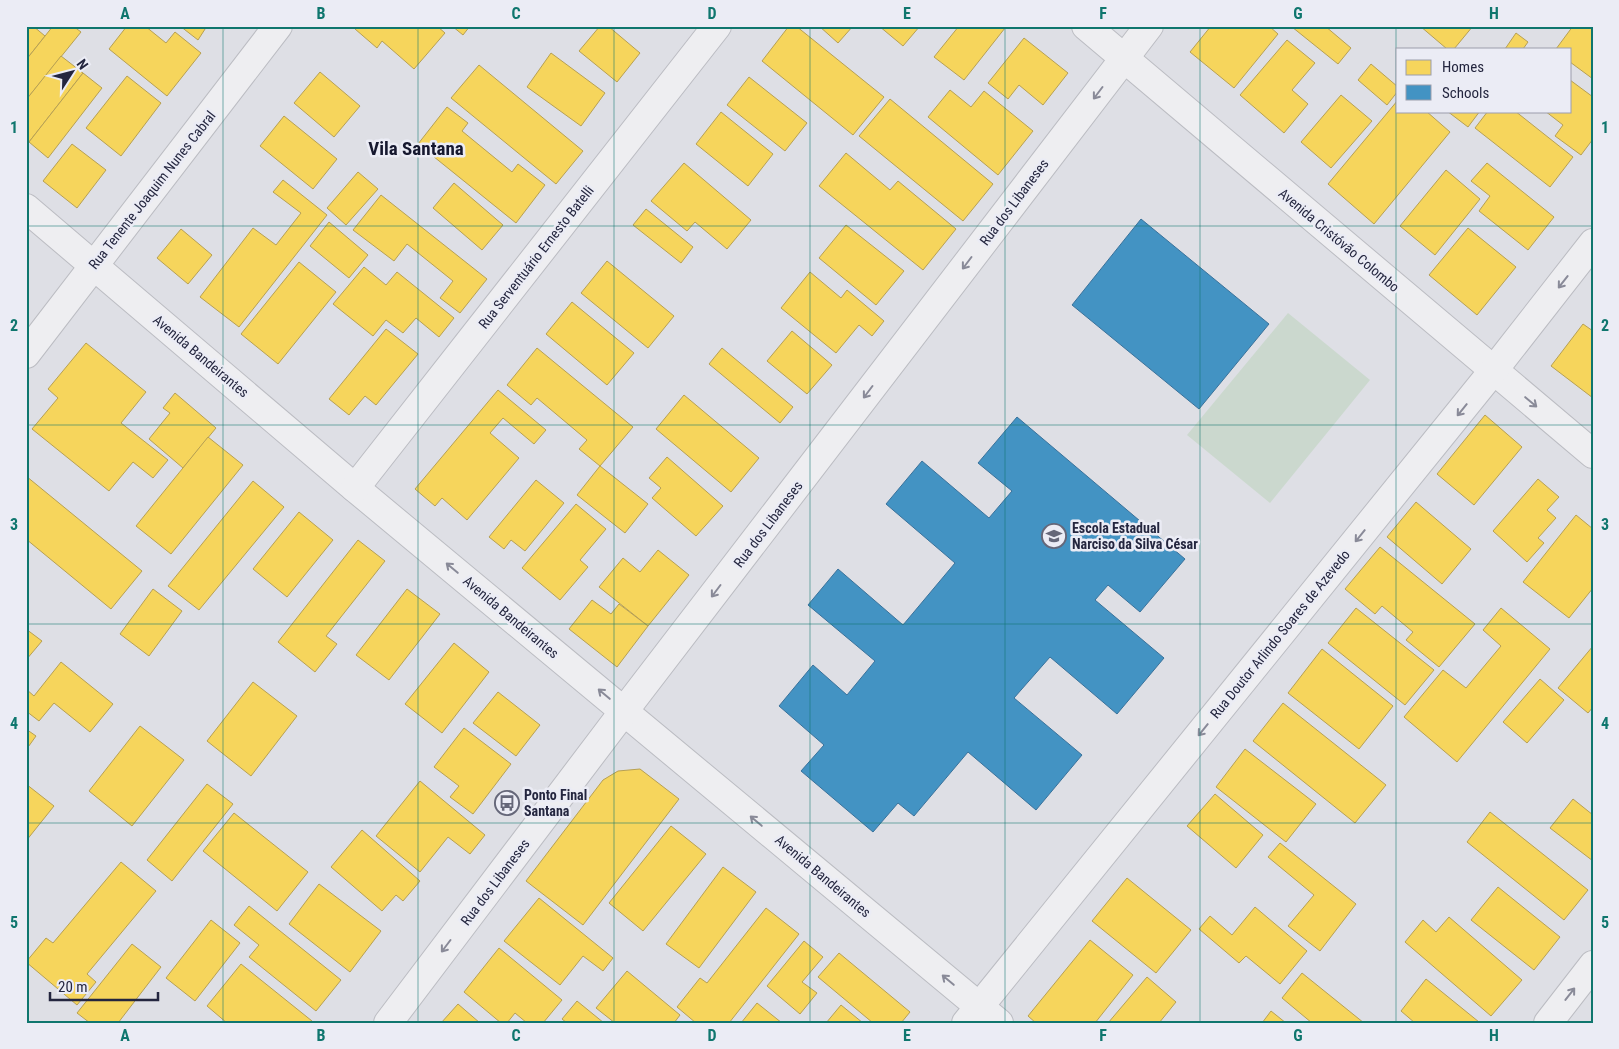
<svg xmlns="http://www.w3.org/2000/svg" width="1619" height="1049" font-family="'Roboto Condensed',sans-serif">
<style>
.green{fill:#cbd8ce}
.homes{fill:#f6d55c;stroke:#b7a053}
.schools{fill:#4393c3;stroke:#3a729b}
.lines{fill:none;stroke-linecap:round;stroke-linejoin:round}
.minor-casing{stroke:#bbbcc2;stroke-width:30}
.minor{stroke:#eeeef1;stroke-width:28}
.oneway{stroke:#898a98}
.grid{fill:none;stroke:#0f766e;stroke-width:1;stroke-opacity:0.55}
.labels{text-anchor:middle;stroke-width:5;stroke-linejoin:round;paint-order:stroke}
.street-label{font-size:14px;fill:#24263f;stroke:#ebecf5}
.poi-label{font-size:14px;font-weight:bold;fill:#24263f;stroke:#ebecf5;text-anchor:start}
.district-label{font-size:19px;font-weight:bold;fill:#16182f;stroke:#ebecf5}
.neatline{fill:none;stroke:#0f766e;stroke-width:2}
.grid-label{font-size:16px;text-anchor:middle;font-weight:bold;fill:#0f766e}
</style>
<rect width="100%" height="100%" fill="#dedfe5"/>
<polygon class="green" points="1288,313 1370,380 1270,503 1187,435"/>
<g class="homes">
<polygon points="26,26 33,26 45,36 26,60"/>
<polygon points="53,26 73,26 81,32 26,100 26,60"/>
<polygon points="127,26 145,26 166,43 175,32 201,53 167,96 109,49"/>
<polygon points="180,26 207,26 198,40"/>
<polygon points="357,26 437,26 445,33 414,69 382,41 377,48 355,29"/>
<polygon points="452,26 470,26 463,35"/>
<polygon points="600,26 608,26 640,53 617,82 579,51"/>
<polygon points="789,26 796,26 884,97 853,135 762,61"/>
<polygon points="819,26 853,26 838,43"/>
<polygon points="879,26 920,26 903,46"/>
<polygon points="959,26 1003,26 1005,28 964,80 934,57"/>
<polygon points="1211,26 1269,26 1278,34 1234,88 1190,52"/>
<polygon points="1325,26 1351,48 1338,64 1292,27"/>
<polygon points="1420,26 1473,26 1454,49 1447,49"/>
<polygon points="1573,26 1593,26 1593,79 1570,62 1570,49 1556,49"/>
<polygon points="1516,33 1528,42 1523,49 1505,49"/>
<polygon points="1024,38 1068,73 1043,105 1019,85 1008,99 988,83"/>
<polygon points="1287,40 1315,63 1292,90 1308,104 1284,133 1240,95"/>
<polygon points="551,53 605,93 581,126 527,87"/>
<polygon points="61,56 83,73 29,142 26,140 26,100"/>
<polygon points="1371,64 1398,87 1398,91 1387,105 1358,80"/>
<polygon points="479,65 583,151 556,184 451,98"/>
<polygon points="320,72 360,106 334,137 294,103"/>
<polygon points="83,73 102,88 48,158 29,142"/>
<polygon points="127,76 161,103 121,156 86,128"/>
<polygon points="749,77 807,123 785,151 727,105"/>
<polygon points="1570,80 1593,97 1593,139 1581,155 1555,136 1563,125 1545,111 1570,111"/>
<polygon points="950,90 971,107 984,91 1033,131 998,175 928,117"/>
<polygon points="1341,95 1372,121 1331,168 1301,142"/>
<polygon points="890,99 993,184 963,221 859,136"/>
<polygon points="1398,100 1398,111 1426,111 1450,132 1374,224 1328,184"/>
<polygon points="447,107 468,123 462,131 512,172 518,164 545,185 516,223 418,144"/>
<polygon points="1447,111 1480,111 1468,127"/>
<polygon points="1488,111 1515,111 1573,157 1550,187 1475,128"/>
<polygon points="721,112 773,154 748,186 696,144"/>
<polygon points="284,116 337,159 313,189 260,146"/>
<polygon points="72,144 106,170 77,208 43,181"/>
<polygon points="846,153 890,190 898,181 956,229 923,270 819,186"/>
<polygon points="684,163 751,220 727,249 695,222 687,231 651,201"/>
<polygon points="1487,163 1554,217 1528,250 1479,211 1490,196 1471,181"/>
<polygon points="1446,170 1480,199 1435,255 1400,226"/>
<polygon points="358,172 378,189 346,225 327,208"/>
<polygon points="283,180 327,215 239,327 200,297 253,228 276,245 301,213 273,192"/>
<polygon points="454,183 503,225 482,250 433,208"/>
<polygon points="381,195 487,279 460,313 440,298 453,281 407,244 394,261 353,230"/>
<polygon points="646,209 693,247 681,263 633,225"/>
<polygon points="329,222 368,255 349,278 310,246"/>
<polygon points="846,225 904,271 876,305 819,258"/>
<polygon points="1468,228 1516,267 1477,315 1429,275"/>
<polygon points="181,229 212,255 188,284 157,258"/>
<polygon points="607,261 674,316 648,348 581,293"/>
<polygon points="299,262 336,292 278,364 241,334"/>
<polygon points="364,267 386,285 397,272 454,318 439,337 416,318 403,333 386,320 373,336 333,304"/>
<polygon points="810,272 841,298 847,290 884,321 872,336 859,325 836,353 781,308"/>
<polygon points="572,302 634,353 607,385 546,334"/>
<polygon points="1583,324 1593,331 1593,398 1551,366"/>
<polygon points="386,329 418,354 376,405 365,396 349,415 329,399"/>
<polygon points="792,331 832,365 807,394 767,361"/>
<polygon points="86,343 146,392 121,423 168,460 153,478 133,462 109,491 32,429 58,398 48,389"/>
<polygon points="537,348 633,427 600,466 579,449 587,440 537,398 531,405 507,385"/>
<polygon points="722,348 793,407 780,423 709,364"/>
<polygon points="498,390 546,430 534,444 503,418 490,433 519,458 467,520 442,498 435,506 415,489"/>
<polygon points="175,393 216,428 183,468 149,439 170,413 163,408"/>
<polygon points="684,395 759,458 731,492 656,429"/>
<polygon points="1485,415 1522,447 1474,505 1437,474"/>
<polygon points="208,437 243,465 171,554 136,526"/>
<polygon points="667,457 723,506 696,536 652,498 661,488 649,478"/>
<polygon points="600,466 648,504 625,533 577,495"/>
<polygon points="26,476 142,571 111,609 26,539"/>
<polygon points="1538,479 1559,497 1547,510 1556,518 1538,538 1544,543 1527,562 1493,531"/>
<polygon points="536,480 564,503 525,551 511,540 504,549 489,537"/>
<polygon points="253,481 284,507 199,610 168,586"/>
<polygon points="1416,502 1471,549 1442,584 1387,537"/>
<polygon points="576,504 606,529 580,560 588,567 560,600 522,568"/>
<polygon points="299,512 333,540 287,597 253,569"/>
<polygon points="1576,515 1593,529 1593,588 1569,618 1523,582"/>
<polygon points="358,540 385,561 326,636 337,644 315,672 278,642"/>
<polygon points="1380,547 1475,624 1439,667 1406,640 1413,632 1382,606 1375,614 1345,589"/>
<polygon points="658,550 689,575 648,626 599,587 623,558 640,572"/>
<polygon points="153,589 182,611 149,656 120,634"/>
<polygon points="407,589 440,614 389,680 356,655"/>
<polygon points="592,600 611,614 619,604 648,626 617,667 569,629"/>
<polygon points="1356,608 1434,670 1405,705 1328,643"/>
<polygon points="1501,608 1550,649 1457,762 1404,717 1443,670 1466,688 1501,646 1483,630"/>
<polygon points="26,629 42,641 26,660"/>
<polygon points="454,643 489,672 442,733 405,704"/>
<polygon points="1593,646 1593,707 1588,713 1558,688"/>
<polygon points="1322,649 1393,706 1359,749 1288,693"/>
<polygon points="61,662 113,704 90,732 54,703 39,721 26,711 26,689 34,696"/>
<polygon points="1540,679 1564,700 1527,743 1503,722"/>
<polygon points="253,682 297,716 251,776 207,741"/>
<polygon points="498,692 540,725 516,756 473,723"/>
<polygon points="1283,703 1386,785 1355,823 1253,741"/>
<polygon points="140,726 184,760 132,826 89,791"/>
<polygon points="464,728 511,764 473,814 450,797 459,786 434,767"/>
<polygon points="26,729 36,736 26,750"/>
<polygon points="1245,749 1316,804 1286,842 1216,787"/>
<polygon points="640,769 679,799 583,925 526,881 603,780 618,771"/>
<polygon points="420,781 485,835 470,854 448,837 420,872 376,836"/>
<polygon points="26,784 54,806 26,841"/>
<polygon points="207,784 233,804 172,881 147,860"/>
<polygon points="1215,794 1263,835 1236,868 1187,826"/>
<polygon points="1573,799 1593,815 1593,861 1550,828"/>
<polygon points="1490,812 1588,890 1564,920 1467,842"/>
<polygon points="234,813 308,872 277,911 203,851"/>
<polygon points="671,826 706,854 643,931 609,903"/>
<polygon points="362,830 420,881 403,901 396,895 382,911 331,867"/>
<polygon points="1280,843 1356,904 1320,951 1288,926 1314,895 1268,857"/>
<polygon points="121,862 156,891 87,974 96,982 77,1005 26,962 46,938 53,943"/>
<polygon points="723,867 756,892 699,968 666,944"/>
<polygon points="1127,878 1191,930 1156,973 1092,921"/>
<polygon points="319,884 381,931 350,972 289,924"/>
<polygon points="1498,887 1560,937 1534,970 1471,920"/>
<polygon points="539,898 613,958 603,971 583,956 560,985 504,941"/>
<polygon points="249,906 341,980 316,1011 249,957 259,945 234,925"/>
<polygon points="1255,907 1307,951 1280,984 1246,956 1239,963 1199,929 1210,916 1232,935"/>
<polygon points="766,908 799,934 729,1023 696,1023 677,1007 700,978 707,983"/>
<polygon points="1449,917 1522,980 1491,1016 1405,942 1423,920 1436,932"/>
<polygon points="211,920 240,943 195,1001 166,978"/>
<polygon points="1090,940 1133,975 1095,1023 1036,1023 1028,1016"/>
<polygon points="804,941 823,957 802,982 817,993 800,1014 767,986"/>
<polygon points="132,944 161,967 118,1023 90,1023 77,1013"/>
<polygon points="499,948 562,1000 543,1023 527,1023 515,1013 507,1023 501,1023 464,992"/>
<polygon points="839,953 910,1012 901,1023 873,1023 818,977"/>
<polygon points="241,964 312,1021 310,1023 227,1023 207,1006"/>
<polygon points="627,971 680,1015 674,1023 615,1023 596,1008"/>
<polygon points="1302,973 1364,1023 1312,1023 1282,998"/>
<polygon points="1147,977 1176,1002 1159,1023 1108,1023"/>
<polygon points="1426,979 1479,1022 1479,1023 1415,1023 1401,1011"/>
<polygon points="577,1001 604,1023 567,1023 562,1019"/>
<polygon points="757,1003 782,1023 741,1023"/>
<polygon points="458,1004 480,1023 441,1023"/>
<polygon points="841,1005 863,1023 826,1023"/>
<polygon points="1271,1011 1286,1023 1262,1023"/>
</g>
<g class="schools">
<polygon points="1141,219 1269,324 1199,409 1072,305"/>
<polygon points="1017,417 1185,559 1140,612 1108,585 1095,600 1164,658 1117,714 1050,657 1014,698 1082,755 1036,810 968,752 914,816 898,803 873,832 801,771 824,745 779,706 813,665 847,695 875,661 808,605 838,569 903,625 955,563 886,504 922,461 989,518 1012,491 978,463"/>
</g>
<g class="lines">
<defs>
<g id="minor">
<polyline points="1086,26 1593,454"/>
<polyline points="26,208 355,488 999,1023"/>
<polyline points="26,354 278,26"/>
<polyline points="355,488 717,26"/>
<polyline points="388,1023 624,711 1149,26"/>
<polyline points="966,1023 1493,371 1593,243"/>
<polyline points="1548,1023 1593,965"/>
</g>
</defs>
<use href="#minor" class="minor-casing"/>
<use href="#minor" class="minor"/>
</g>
<defs><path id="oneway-shaft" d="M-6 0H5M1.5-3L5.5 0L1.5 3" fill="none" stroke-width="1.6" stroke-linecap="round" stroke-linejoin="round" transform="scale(1.25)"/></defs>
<g class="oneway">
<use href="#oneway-shaft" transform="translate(1098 93) rotate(127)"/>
<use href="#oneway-shaft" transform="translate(967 263) rotate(127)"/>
<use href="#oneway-shaft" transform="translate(1563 282) rotate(128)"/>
<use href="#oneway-shaft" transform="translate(868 392) rotate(127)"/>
<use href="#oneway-shaft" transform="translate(1531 402) rotate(40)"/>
<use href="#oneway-shaft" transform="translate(1462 410) rotate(129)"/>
<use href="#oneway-shaft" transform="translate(1360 536) rotate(129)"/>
<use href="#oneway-shaft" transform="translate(452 568) rotate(-140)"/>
<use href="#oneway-shaft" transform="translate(716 591) rotate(127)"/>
<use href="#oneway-shaft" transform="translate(604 694) rotate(-140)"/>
<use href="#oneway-shaft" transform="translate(1203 730) rotate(129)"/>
<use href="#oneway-shaft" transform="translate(756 821) rotate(-140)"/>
<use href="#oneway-shaft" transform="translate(446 946) rotate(127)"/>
<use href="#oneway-shaft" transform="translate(948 980) rotate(-140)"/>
<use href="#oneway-shaft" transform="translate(1570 994) rotate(-52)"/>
</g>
<path class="grid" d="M223,26v997M418,26v997M614,26v997M810,26v997M1005,26v997M1200,26v997M1396,26v997M26,226h1567M26,425h1567M26,624h1567M26,823h1567"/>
<defs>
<symbol id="school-ring" viewBox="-11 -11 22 22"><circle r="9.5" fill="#ebecf5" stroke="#656779" stroke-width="1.5"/><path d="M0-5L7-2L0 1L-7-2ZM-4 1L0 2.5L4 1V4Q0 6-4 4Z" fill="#656779"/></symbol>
<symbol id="bus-ring" viewBox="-11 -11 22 22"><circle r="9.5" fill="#ebecf5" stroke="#656779" stroke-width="1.5"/><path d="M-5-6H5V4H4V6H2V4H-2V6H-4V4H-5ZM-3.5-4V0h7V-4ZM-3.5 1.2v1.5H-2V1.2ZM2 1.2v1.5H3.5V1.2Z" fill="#656779"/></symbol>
</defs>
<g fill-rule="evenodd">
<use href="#school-ring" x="1040" y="522" width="28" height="28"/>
<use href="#bus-ring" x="493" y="789" width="28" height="28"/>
</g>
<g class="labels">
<g class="street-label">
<text transform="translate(152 190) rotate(-52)" y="5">Rua Tenente Joaquim Nunes Cabral</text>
<text transform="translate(1014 202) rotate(-53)" y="5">Rua dos Libaneses</text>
<text transform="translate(1339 240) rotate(40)" y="5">Avenida Cristóvão Colombo</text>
<text transform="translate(536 257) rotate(-52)" y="5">Rua Serventuário Ernesto Batelli</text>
<text transform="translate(201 356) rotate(40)" y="5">Avenida Bandeirantes</text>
<text transform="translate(768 524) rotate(-53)" y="5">Rua dos Libaneses</text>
<text transform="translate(511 617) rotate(40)" y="5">Avenida Bandeirantes</text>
<text transform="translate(1280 634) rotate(-51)" y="5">Rua Doutor Arlindo Soares de Azevedo</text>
<text transform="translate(823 876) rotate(40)" y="5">Avenida Bandeirantes</text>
<text transform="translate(495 882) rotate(-53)" y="5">Rua dos Libaneses</text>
</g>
<g class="poi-label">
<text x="1072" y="533">Escola Estadual<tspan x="1072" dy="16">Narciso da Silva César</tspan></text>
<text x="524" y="800">Ponto Final<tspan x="524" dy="16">Santana</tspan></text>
</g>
<g class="district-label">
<text x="416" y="155">Vila Santana</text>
</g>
</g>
<rect width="1619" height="1049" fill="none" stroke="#ebecf5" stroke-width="55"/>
<rect x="1396" y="48" width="175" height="65" fill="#ebecf5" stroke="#9b9dac"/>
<rect x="1406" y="60" width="25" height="15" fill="#f6d55c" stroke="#9b9dac"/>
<text x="1442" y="72" font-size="15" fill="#24263f">Homes</text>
<rect x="1406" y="85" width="25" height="15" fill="#4393c3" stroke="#9b9dac"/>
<text x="1442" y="98" font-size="15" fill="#24263f">Schools</text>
<g transform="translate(72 72) rotate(54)" stroke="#ebecf5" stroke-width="4" paint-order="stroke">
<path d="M0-4L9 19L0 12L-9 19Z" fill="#24263f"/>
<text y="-8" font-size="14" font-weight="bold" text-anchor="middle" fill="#24263f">N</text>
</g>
<path d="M50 992v8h108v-8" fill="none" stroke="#24263f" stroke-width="2.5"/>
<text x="58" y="992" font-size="15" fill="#24263f" stroke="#ebecf5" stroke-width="4" paint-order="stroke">20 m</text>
<rect x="28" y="28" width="1564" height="994" class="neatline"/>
<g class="grid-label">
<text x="125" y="19">A</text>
<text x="321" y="19">B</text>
<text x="516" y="19">C</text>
<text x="712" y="19">D</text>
<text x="907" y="19">E</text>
<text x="1103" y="19">F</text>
<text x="1298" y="19">G</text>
<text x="1494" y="19">H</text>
<text x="14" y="133">1</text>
<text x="1605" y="133">1</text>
<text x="14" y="331">2</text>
<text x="1605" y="331">2</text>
<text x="14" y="530">3</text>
<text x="1605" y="530">3</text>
<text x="14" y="729">4</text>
<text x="1605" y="729">4</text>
<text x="14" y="928">5</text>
<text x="1605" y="928">5</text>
<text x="125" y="1041">A</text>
<text x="321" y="1041">B</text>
<text x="516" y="1041">C</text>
<text x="712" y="1041">D</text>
<text x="907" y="1041">E</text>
<text x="1103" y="1041">F</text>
<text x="1298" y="1041">G</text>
<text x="1494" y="1041">H</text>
</g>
</svg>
